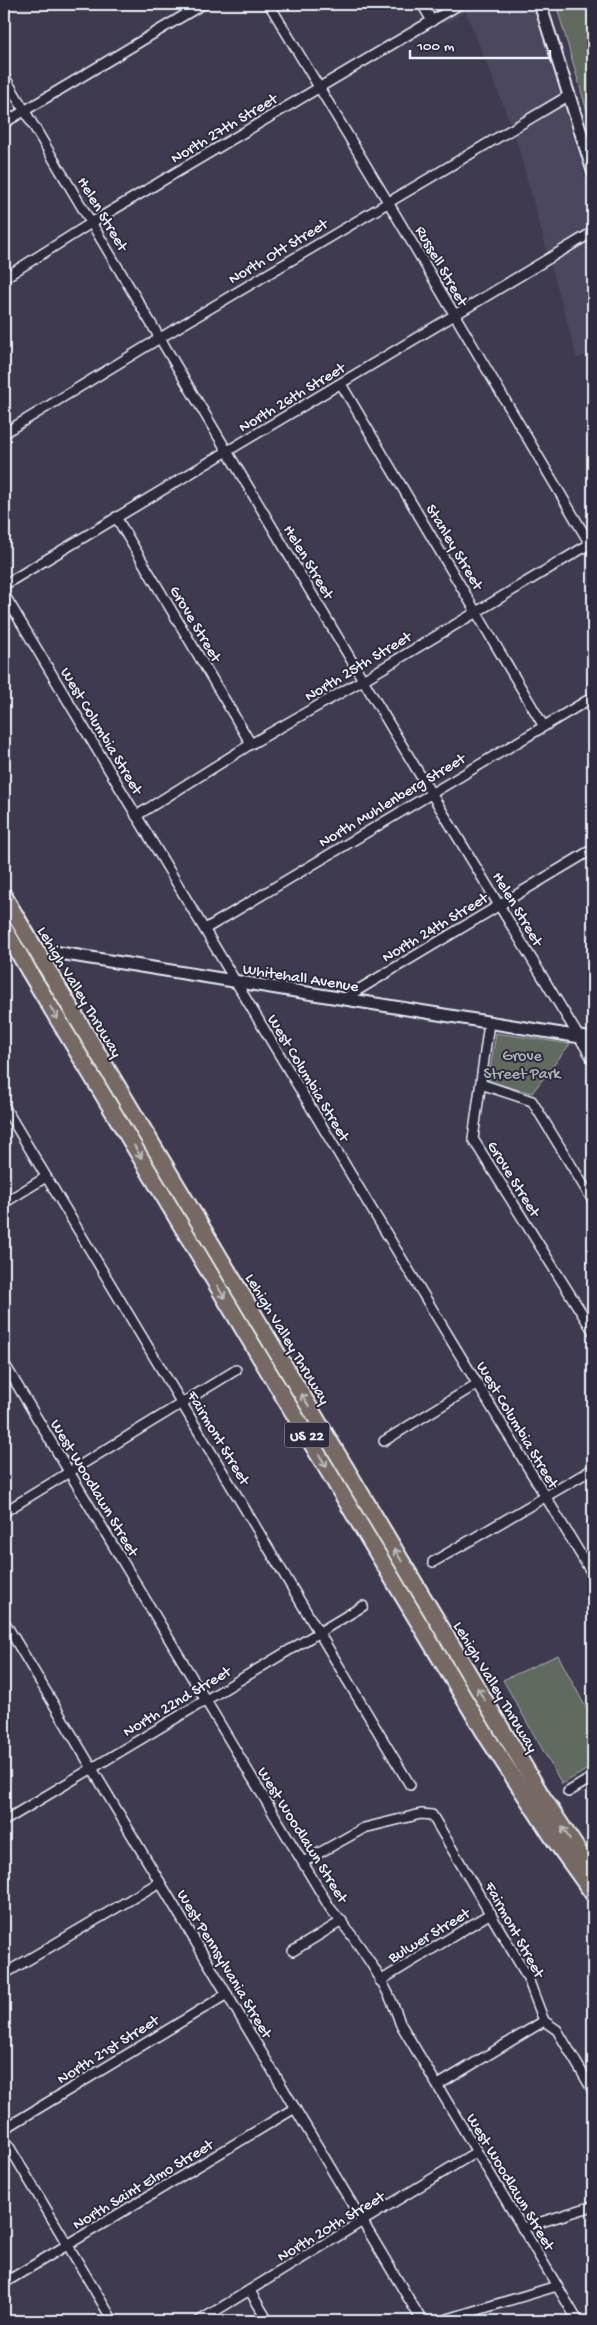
<svg xmlns="http://www.w3.org/2000/svg" width="597" height="2325" font-family="'Gochi Hand',sans-serif">
<style>
.built{fill:#4b465f}
.green{fill:#616b5f;stroke:#a4aeac}
.lines{fill:none;stroke-linecap:round;stroke-linejoin:round}
.street-casing{stroke:#e8f1f8;stroke-width:12}
.secondary-casing{stroke:#e8f1f8;stroke-width:15}
.highway-casing{stroke:#e8f1f8;stroke-width:19}
.street{stroke:#2f2a3d;stroke-width:9}
.secondary{stroke:#2f2a3d;stroke-width:11}
.highway{stroke:#766964;stroke-width:15}
.highway-bridge-casing{stroke:#e8f1f8;stroke-width:19;stroke-linecap:butt}
.highway-bridge{stroke:#766964;stroke-width:15}
.oneway{stroke:#babbbd}
.labels{text-anchor:middle;stroke-width:4;stroke-linejoin:round;paint-order:stroke}
.shield{fill:#2f2a3d;stroke:#b0b5c0;stroke-width:1}
.shield-label{font-size:15px;font-weight:bold;fill:#e8f1f8}
.street-label{font-size:16px;fill:#e8f1f8;stroke:#2f2a3d}
.park-label{font-size:16px;fill:#abb5b3;stroke:#2f2a3d}
</style>
<rect width="100%" height="100%" fill="#403a51"/>
<filter id="ink" filterUnits="userSpaceOnUse"><feTurbulence type="fractalNoise" baseFrequency=".02" numOctaves="2"/><feDisplacementMap in="SourceGraphic" scale="10" xChannelSelector="R" yChannelSelector="G"/><feConvolveMatrix kernelMatrix="1 2 1 2 8 2 1 2 1" color-interpolation-filters="sRGB"/></filter>
<g filter="url(#ink)">
<polygon class="built" points="432,4 532,4 593,202 593,353 577,358 514,132 466,12 443,24"/>
<g class="green">
<polygon points="556,4 593,4 593,132"/>
<polygon points="496,1033 570,1044 532,1093 488,1082"/>
<polygon points="558,1655 593,1721 593,1766 562,1784 503,1680"/>
</g>
<g class="lines">
<defs>
<g id="street">
<polyline points="269,4 388,202 590,544"/>
<polyline points="422,4 432,21"/>
<polyline points="4,76 397,737 593,1060"/>
<polyline points="4,123 203,4"/>
<polyline points="4,278 96,220 460,4"/>
<polyline points="341,384 543,725"/>
<polyline points="4,433 160,338 568,96"/>
<polyline points="116,517 251,744"/>
<polyline points="4,585 593,232"/>
<polyline points="4,594 368,1203 593,1575"/>
<polyline points="136,816 251,744 363,680 593,542"/>
<polyline points="205,929 593,697"/>
<polyline points="343,999 593,849"/>
<polyline points="489,1023 473,1139 593,1331"/>
<polyline points="481,1084 532,1101 593,1201"/>
<polyline points="4,1106 410,1785"/>
<polyline points="4,1203 46,1177"/>
<path d="M4,1363l326,545c27,32 58,76 70,115l178,298"/>
<polyline points="384,1441 477,1384"/>
<polyline points="4,1512 236,1370"/>
<polyline points="433,1562 593,1469"/>
<polyline points="4,1621 422,2321"/>
<polyline points="568,1792 593,1777"/>
<polyline points="4,1821 363,1606"/>
<polyline points="303,1862 364,1828 421,1814 432,1815 527,1976 544,2021 557,2030 593,2091"/>
<polyline points="293,1951 342,1921"/>
<polyline points="4,1974 160,1882"/>
<polyline points="380,1981 491,1913"/>
<polyline points="438,2085 544,2021"/>
<polyline points="4,2129 227,1994"/>
<polyline points="4,2138 113,2321"/>
<polyline points="522,2228 593,2206"/>
<polyline points="4,2283 295,2108"/>
<polyline points="250,2291 268,2321"/>
<polyline points="199,2321 476,2152"/>
<polyline points="441,2321 557,2286"/>
</g>
<g id="secondary">
<polyline points="540,4 593,171"/>
<polyline points="4,944 593,1039"/>
</g>
<g id="highway">
<polyline points="4,896 18,920"/>
<polyline points="29,971 489,1740 555,1841 593,1894"/>
<polyline points="51,975 542,1796 593,1873"/>
</g>
</defs>
<use href="#street" class="street-casing"/>
<use href="#secondary" class="secondary-casing"/>
<use href="#highway" class="highway-casing"/>
<use href="#street" class="street"/>
<use href="#secondary" class="secondary"/>
<use href="#highway" class="highway"/>
<defs>
<g id="highway-bridge">
<polyline points="18,920 51,975"/>
<polyline points="4,928 29,971"/>
</g>
</defs>
<use href="#highway-bridge" class="highway-bridge-casing"/>
<use href="#highway-bridge" class="highway-bridge"/>
</g>
<defs><path id="oneway-shaft" d="M-6 0H5M1.5-3L5.5 0L1.5 3" fill="none" stroke-width="1.6" stroke-linecap="round" stroke-linejoin="round" transform="scale(1.25)"/></defs>
<g class="oneway">
<use href="#oneway-shaft" transform="translate(54 1013) rotate(59)"/>
<use href="#oneway-shaft" transform="translate(138 1152) rotate(59)"/>
<use href="#oneway-shaft" transform="translate(221 1292) rotate(59)"/>
<use href="#oneway-shaft" transform="translate(305 1400) rotate(-121)"/>
<use href="#oneway-shaft" transform="translate(323 1461) rotate(59)"/>
<use href="#oneway-shaft" transform="translate(398 1555) rotate(-121)"/>
<use href="#oneway-shaft" transform="translate(481 1694) rotate(-121)"/>
<use href="#oneway-shaft" transform="translate(566 1833) rotate(-123)"/>
</g>
</g>
<g class="labels">
<rect class="shield" x="284.5" y="1422.5" width="45" height="25" rx="4"/>
<g class="shield-label">
<text x="307" y="1440">US 22</text>
</g>
<g class="street-label">
<text transform="translate(223 127) rotate(-31)" y="6">North 27th Street</text>
<text transform="translate(104 213) rotate(59)" y="6">Helen Street</text>
<text transform="translate(277 250) rotate(-31)" y="6">North Ott Street</text>
<text transform="translate(443 265) rotate(60)" y="6">Russell Street</text>
<text transform="translate(291 396) rotate(-31)" y="6">North 26th Street</text>
<text transform="translate(456 546) rotate(59)" y="6">Stanley Street</text>
<text transform="translate(310 561) rotate(59)" y="6">Helen Street</text>
<text transform="translate(197 623) rotate(59)" y="6">Grove Street</text>
<text transform="translate(357 665) rotate(-31)" y="6">North 25th Street</text>
<text transform="translate(103 730) rotate(59)" y="6">West Columbia Street</text>
<text transform="translate(391 799) rotate(-31)" y="6">North Muhlenberg Street</text>
<text transform="translate(519 908) rotate(59)" y="6">Helen Street</text>
<text transform="translate(434 926) rotate(-31)" y="6">North 24th Street</text>
<text transform="translate(301 976) rotate(9)" y="6">Whitehall Avenue</text>
<text transform="translate(81 991) rotate(59)" y="6">Lehigh Valley Thruway</text>
<text transform="translate(310 1077) rotate(59)" y="6">West Columbia Street</text>
<text transform="translate(515 1178) rotate(58)" y="6">Grove Street</text>
<text transform="translate(289 1338) rotate(59)" y="6">Lehigh Valley Thruway</text>
<text transform="translate(519 1424) rotate(59)" y="6">West Columbia Street</text>
<text transform="translate(220 1437) rotate(59)" y="6">Fairmont Street</text>
<text transform="translate(96 1487) rotate(59)" y="6">West Woodlawn Street</text>
<text transform="translate(497 1686) rotate(59)" y="6">Lehigh Valley Thruway</text>
<text transform="translate(176 1700) rotate(-31)" y="6">North 22nd Street</text>
<text transform="translate(304 1834) rotate(58)" y="6">West Woodlawn Street</text>
<text transform="translate(516 1929) rotate(61)" y="6">Fairmont Street</text>
<text transform="translate(428 1934) rotate(-31)" y="6">Bulwer Street</text>
<text transform="translate(226 1963) rotate(59)" y="6">West Pennsylvania Street</text>
<text transform="translate(107 2048) rotate(-32)" y="6">North 21st Street</text>
<text transform="translate(512 2181) rotate(59)" y="6">West Woodlawn Street</text>
<text transform="translate(142 2183) rotate(-31)" y="6">North Saint Elmo Street</text>
<text transform="translate(330 2225) rotate(-31)" y="6">North 20th Street</text>
</g>
<g class="park-label">
<text x="522" y="1060">Grove<tspan x="522" dy="18">Street Park</tspan></text>
</g>
</g>
<rect width="597" height="2325" fill="none" stroke="#2f2a3d" stroke-width="20"/>
<rect x="10" y="10" width="577" height="2305" fill="none" stroke="#e8f1f8" stroke-width="2" filter="url(#ink)"/>
<path d="M410 50v8h140v-8" fill="none" stroke="#e8f1f8" stroke-width="2.5"/>
<text x="417" y="50" font-size="15" fill="#e8f1f8" stroke="#2f2a3d" stroke-width="4" paint-order="stroke">100 m</text>
</svg>
